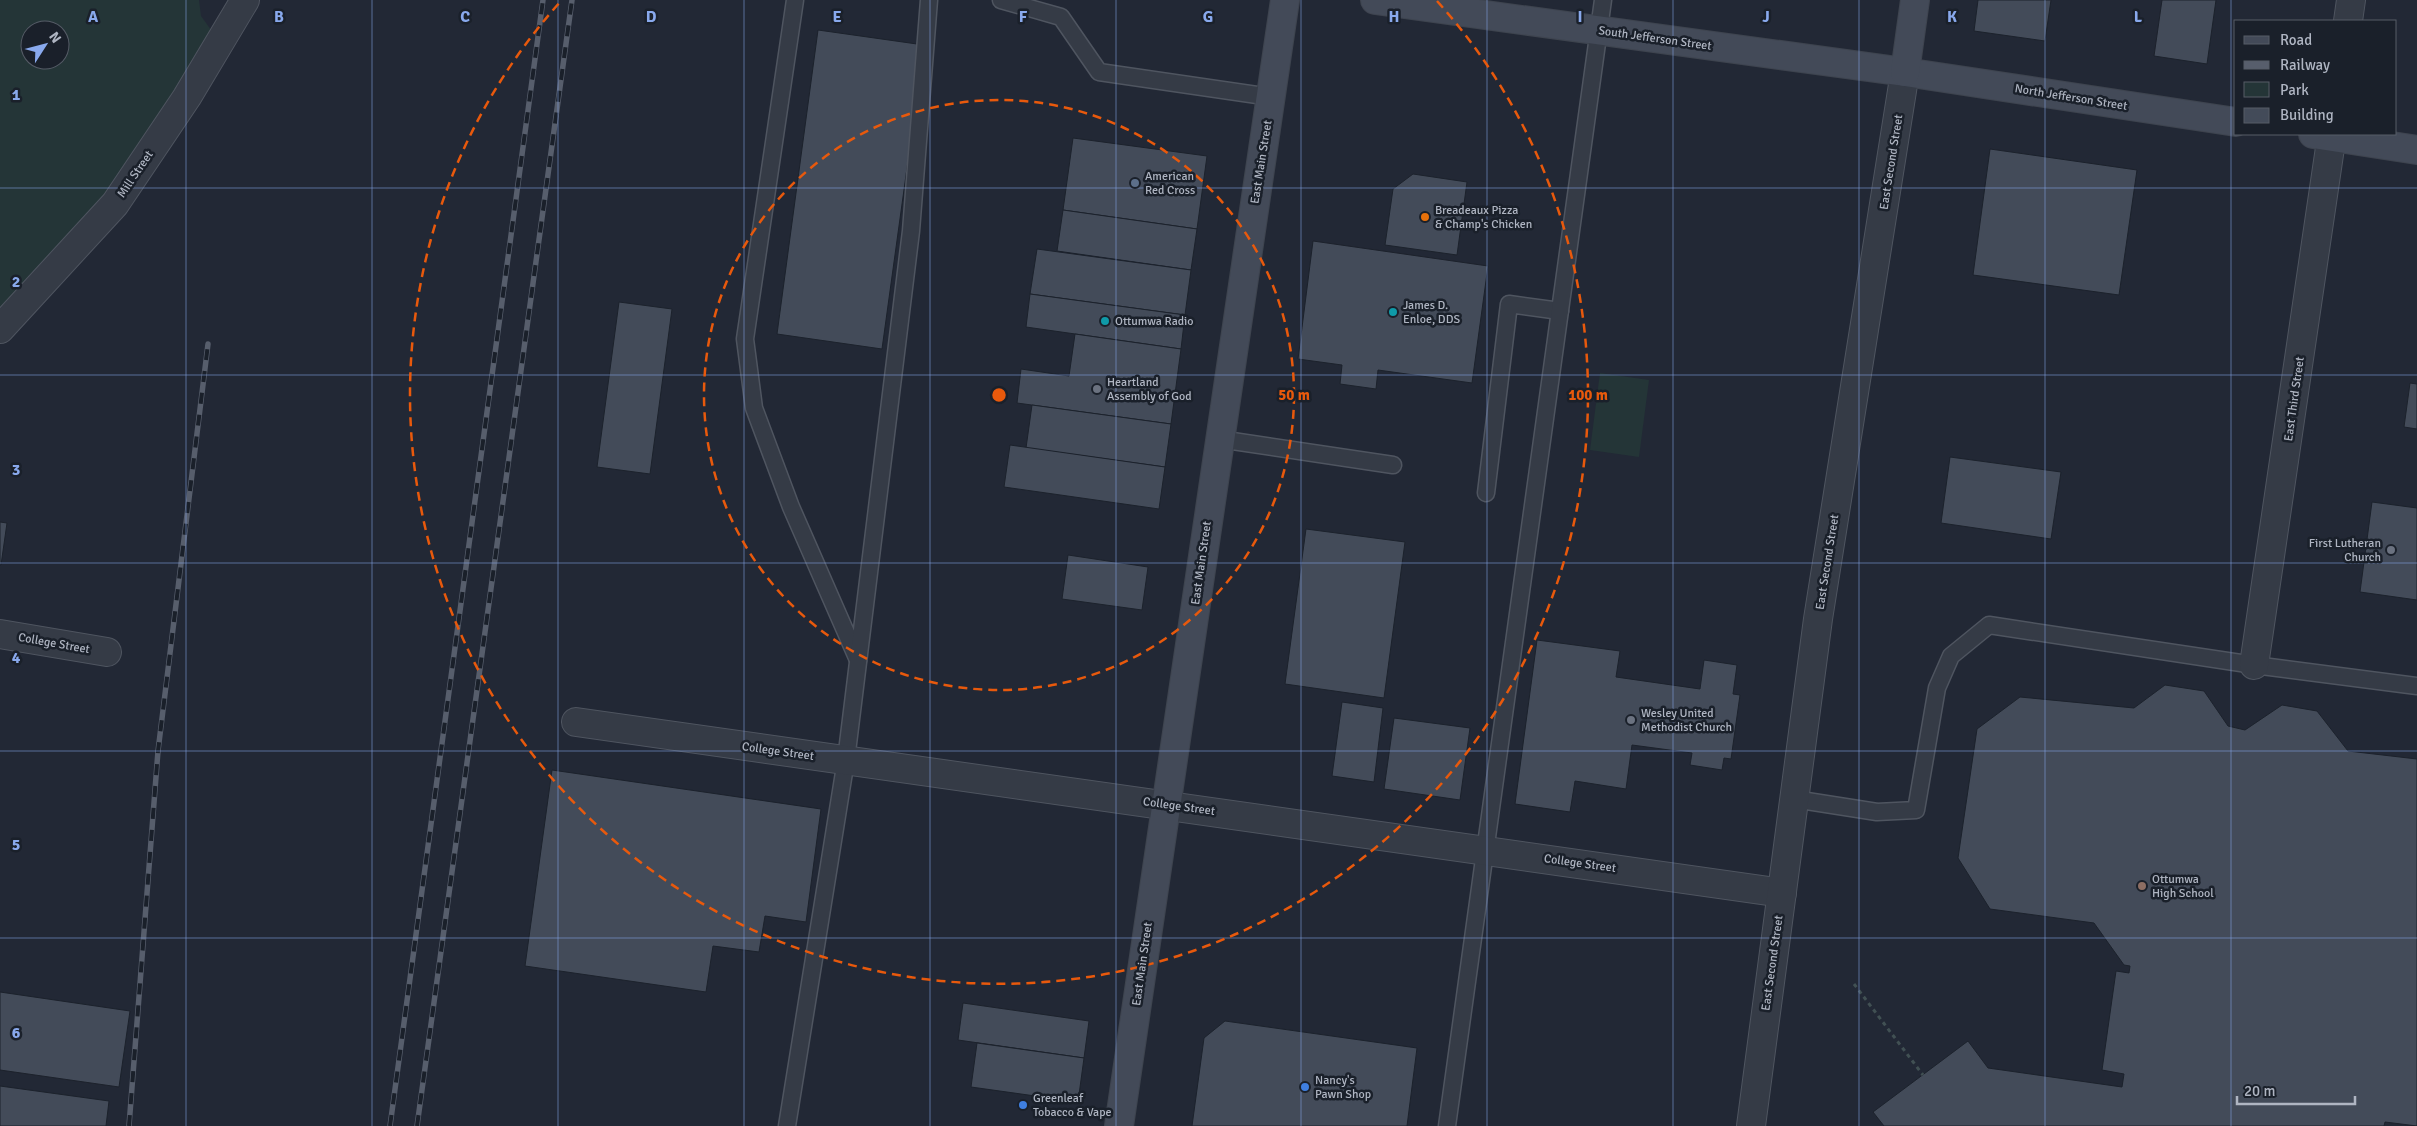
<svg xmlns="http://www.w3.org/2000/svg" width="2417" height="1126" font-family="Signika,sans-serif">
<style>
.green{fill:#243537;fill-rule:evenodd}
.building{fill:#434b59;stroke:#1c222c}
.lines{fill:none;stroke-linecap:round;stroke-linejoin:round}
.service-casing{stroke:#4f5560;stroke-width:19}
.minor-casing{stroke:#4f5560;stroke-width:30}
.tertiary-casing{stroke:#4f5560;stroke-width:30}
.secondary-casing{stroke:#3e444f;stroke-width:30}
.path{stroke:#415053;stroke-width:3;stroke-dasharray:4 4;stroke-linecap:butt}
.service{stroke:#353b46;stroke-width:16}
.minor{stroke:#353b46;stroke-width:28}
.tertiary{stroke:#353b46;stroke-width:28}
.secondary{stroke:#434a58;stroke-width:28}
.rail-casing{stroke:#575e6c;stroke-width:5.5}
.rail{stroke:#1a202a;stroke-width:4;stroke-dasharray:11;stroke-linecap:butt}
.grid{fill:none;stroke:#89a9ed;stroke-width:1;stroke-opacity:0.55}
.ring{fill:none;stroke:#e8590c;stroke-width:2.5;stroke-dasharray:9 6}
.service-dot{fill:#5c6f8a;stroke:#1a202a;stroke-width:2}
.food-dot{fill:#e8710a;stroke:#1a202a;stroke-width:2}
.culture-dot{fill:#0f9aa8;stroke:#1a202a;stroke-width:2}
.worship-dot{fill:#6b7280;stroke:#1a202a;stroke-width:2}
.education-dot{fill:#8d6e63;stroke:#1a202a;stroke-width:2}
.shop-dot{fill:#3f7fe0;stroke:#1a202a;stroke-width:2}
.labels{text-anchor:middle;stroke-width:5;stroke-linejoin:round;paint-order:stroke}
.street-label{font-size:12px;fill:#afb5c2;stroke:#1a202a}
.poi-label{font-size:12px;fill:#afb5c2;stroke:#1a202a;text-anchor:start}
.grid-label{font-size:16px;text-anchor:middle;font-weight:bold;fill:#89a9ed;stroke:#1a202a;stroke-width:5;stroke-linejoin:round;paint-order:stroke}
.centre{fill:#e8590c;stroke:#1a202a;stroke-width:2.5}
.ring-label{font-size:15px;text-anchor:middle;font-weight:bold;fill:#e8590c;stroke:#1a202a;stroke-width:5;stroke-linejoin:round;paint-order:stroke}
</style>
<rect width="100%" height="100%" fill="#222835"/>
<g class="green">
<path d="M0,0h199l2,16 18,25 -32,56 -187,232zM30,30h30v30h-30z"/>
<polygon points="1600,373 1649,380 1639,457 1590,450"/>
</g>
<g class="building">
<polygon points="1978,0 2051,0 2045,41 1974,31"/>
<polygon points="2162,0 2216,0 2207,64 2154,56"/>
<polygon points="818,30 924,45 882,349 777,334"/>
<polygon points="1073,138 1207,156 1197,229 1063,210"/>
<polygon points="1990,149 2137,170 2119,295 1973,275"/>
<polygon points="1413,174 1467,182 1457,255 1385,245 1393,189"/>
<polygon points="1063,210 1197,229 1191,270 1057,251"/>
<polygon points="1313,241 1488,266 1472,383 1378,370 1376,389 1340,384 1342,365 1298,359"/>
<polygon points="1037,249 1191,270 1185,315 1030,294"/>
<polygon points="1030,294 1185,315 1181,349 1026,327"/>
<polygon points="619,302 672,309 650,474 597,467"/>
<polygon points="1075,334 1181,349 1171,424 1017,403 1021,369 1069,376"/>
<polygon points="2410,383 2417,384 2417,429 2404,427"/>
<polygon points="1032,405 1171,424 1165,467 1026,448"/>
<polygon points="1010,445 1165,467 1159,509 1004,487"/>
<polygon points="1950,457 2061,472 2051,539 1941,523"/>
<polygon points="2372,502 2417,508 2417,600 2360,592"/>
<polygon points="0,522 7,523 1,565 0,565"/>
<polygon points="1306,529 1405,542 1384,698 1285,684"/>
<polygon points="1068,555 1148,567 1142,610 1062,599"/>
<polygon points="1537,640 1620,651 1616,677 1700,689 1704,660 1737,665 1733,694 1740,695 1731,759 1724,758 1722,770 1690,765 1692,753 1632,745 1626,789 1575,781 1570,812 1515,804"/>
<polygon points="2165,685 2204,691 2228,726 2245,730 2282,705 2317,711 2348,751 2417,759 2417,1126 2385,1122 2384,1126 1884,1126 1873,1112 1968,1041 1988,1068 2122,1087 2124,1074 2102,1070 2116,971 2129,973 2130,966 2124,965 2094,923 1990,909 1958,858 1977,729 2020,697 2134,708"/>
<polygon points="1342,702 1383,708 1374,782 1332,776"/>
<polygon points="1394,718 1470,728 1460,800 1384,789"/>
<polygon points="552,770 821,809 806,922 765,916 759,952 713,946 706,992 525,966"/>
<polygon points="0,992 130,1011 119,1087 0,1070"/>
<polygon points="963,1003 1089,1021 1084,1058 958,1040"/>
<polygon points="1225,1021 1417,1048 1407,1126 1192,1126 1204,1038"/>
<polygon points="977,1043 1084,1058 1078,1102 971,1087"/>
<polygon points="0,1086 109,1101 106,1126 0,1126"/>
</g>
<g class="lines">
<defs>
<g id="service">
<polyline points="795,0 745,339 754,408 791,507 858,660"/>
<polyline points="1001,0 1061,17 1099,72 1271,97"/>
<polyline points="1219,439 1393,465"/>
<polyline points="1486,493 1509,304 1560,311"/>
<polyline points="1794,799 1877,812 1916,810 1937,688 1951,656 1989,625 2254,665 2417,686"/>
<polyline points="787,1126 846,760 911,231 929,0"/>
<polyline points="1447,1126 1603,0"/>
</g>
<g id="minor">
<polyline points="2348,21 2351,0"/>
<polyline points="0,329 115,204 187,97 245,0"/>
<polyline points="0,634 107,652"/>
<polyline points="2254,665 2332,134"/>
<polyline points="576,722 1782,893"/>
</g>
<polyline id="tertiary" points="1751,1126 1818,619 1905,72"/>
<g id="secondary">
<polyline points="1375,0 1905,72 2236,122"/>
<polyline points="1905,72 1915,0"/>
<polyline points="2313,134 2417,150"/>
<polyline points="1119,1126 1285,0"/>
</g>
</defs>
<use href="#service" class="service-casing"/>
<use href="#minor" class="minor-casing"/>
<use href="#tertiary" class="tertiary-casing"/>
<use href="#secondary" class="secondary-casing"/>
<polyline class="path" points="1854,984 1923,1075"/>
<use href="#service" class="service"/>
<use href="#minor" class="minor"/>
<use href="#tertiary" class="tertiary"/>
<use href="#secondary" class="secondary"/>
<defs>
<g id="rail">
<polyline points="129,1126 158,751 208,344"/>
<polyline points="390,1126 543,0"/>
<polyline points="417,1126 572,0"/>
</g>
</defs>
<use href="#rail" class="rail-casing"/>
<use href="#rail" class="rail"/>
</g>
<path class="grid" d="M186,0v1126M372,0v1126M558,0v1126M744,0v1126M930,0v1126M1116,0v1126M1301,0v1126M1487,0v1126M1673,0v1126M1859,0v1126M2045,0v1126M2231,0v1126M0,188h2417M0,375h2417M0,563h2417M0,751h2417M0,938h2417"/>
<g class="ring">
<circle cx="999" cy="395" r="295"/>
<path d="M1437 1A589 589 0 1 1 561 1"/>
</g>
<circle class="service-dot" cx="1135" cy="183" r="5"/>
<circle class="food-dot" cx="1425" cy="217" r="5"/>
<g class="culture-dot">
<circle cx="1393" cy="312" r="5"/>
<circle cx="1105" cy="321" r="5"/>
</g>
<g class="worship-dot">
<circle cx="1097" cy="389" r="5"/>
<circle cx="2391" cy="550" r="5"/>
<circle cx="1631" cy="720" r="5"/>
</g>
<circle class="education-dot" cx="2142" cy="886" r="5"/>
<g class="shop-dot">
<circle cx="1305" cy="1087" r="5"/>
<circle cx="1023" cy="1105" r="5"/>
</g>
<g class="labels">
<g class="street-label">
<text transform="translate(1655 38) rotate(8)" y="4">South Jefferson Street</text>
<text transform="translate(2071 97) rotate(9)" y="4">North Jefferson Street</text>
<text transform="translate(1261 162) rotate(-81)" y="4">East Main Street</text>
<text transform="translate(1891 162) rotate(-81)" y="4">East Second Street</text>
<text transform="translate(135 174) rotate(-56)" y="4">Mill Street</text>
<text transform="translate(2294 399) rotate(-82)" y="4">East Third Street</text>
<text transform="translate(1827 562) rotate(-81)" y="4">East Second Street</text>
<text transform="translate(1201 563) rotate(-82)" y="4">East Main Street</text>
<text transform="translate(54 643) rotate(10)" y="4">College Street</text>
<text transform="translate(778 751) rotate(8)" y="4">College Street</text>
<text transform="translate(1179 806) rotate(8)" y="4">College Street</text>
<text transform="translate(1580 863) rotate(8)" y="4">College Street</text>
<text transform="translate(1772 963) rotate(-82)" y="4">East Second Street</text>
<text transform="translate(1142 964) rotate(-82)" y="4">East Main Street</text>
</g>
<g class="poi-label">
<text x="1145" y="180">American<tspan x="1145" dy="14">Red Cross</tspan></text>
<text x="1435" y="214">Breadeaux Pizza<tspan x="1435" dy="14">&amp; Champ's Chicken</tspan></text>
<text x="1403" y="309">James D.<tspan x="1403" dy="14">Enloe, DDS</tspan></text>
<text x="1115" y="325">Ottumwa Radio</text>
<text x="1107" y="386">Heartland<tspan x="1107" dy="14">Assembly of God</tspan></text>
<text x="2381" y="547" text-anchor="end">First Lutheran<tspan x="2381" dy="14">Church</tspan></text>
<text x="1641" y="717">Wesley United<tspan x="1641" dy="14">Methodist Church</tspan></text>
<text x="2152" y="883">Ottumwa<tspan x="2152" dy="14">High School</tspan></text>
<text x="1315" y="1084">Nancy's<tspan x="1315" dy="14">Pawn Shop</tspan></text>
<text x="1033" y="1102">Greenleaf<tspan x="1033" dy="14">Tobacco &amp; Vape</tspan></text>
</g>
</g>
<g class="grid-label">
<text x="93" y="22">A</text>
<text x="279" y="22">B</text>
<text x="465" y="22">C</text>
<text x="651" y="22">D</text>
<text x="837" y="22">E</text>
<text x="1023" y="22">F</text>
<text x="1208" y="22">G</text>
<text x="1394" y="22">H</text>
<text x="1580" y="22">I</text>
<text x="1766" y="22">J</text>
<text x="1952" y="22">K</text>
<text x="2138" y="22">L</text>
<text x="16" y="100">1</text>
<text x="16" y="287">2</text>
<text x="16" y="475">3</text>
<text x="16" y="663">4</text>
<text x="16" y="850">5</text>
<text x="16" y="1038">6</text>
</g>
<circle cx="999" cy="395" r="8" class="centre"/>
<g class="ring-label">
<text x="1294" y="400">50 m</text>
<text x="1588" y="400">100 m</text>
</g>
<rect x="2234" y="20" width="162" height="115" fill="#1a202a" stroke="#565c67"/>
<rect x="2244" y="36" width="25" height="8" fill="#434a58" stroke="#565c67"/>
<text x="2280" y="45" font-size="15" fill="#afb5c2">Road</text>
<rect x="2244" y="61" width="25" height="8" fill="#575e6c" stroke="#565c67"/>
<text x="2280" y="70" font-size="15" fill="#afb5c2">Railway</text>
<rect x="2244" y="82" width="25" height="15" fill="#243537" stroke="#565c67"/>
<text x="2280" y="95" font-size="15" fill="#afb5c2">Park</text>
<rect x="2244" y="108" width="25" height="15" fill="#434b59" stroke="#565c67"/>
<text x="2280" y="120" font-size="15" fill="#afb5c2">Building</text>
<g transform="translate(45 45) rotate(54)"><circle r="24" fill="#1a202a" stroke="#565c67"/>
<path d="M0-4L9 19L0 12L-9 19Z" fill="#89a9ed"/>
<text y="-8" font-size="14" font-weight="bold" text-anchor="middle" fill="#afb5c2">N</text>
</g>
<path d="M2237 1096v8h118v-8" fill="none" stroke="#afb5c2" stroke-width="2.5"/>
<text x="2244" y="1096" font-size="15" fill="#afb5c2" stroke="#1a202a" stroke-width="4" paint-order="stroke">20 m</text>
</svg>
